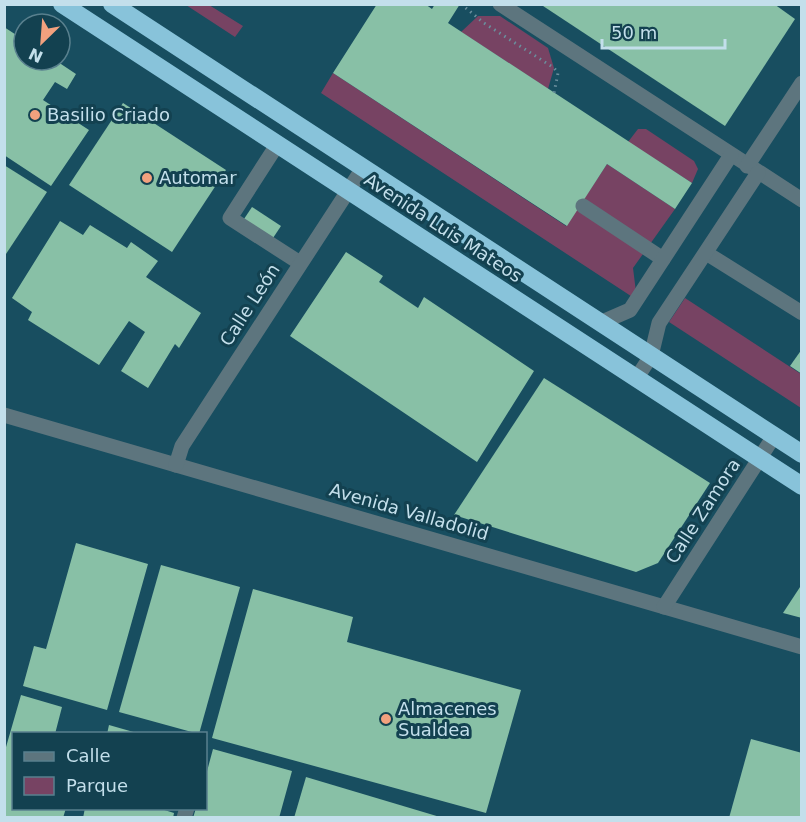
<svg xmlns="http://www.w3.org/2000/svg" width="806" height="822" font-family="'DejaVu Sans',sans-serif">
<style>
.built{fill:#184e60;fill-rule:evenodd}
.green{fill:#774363}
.building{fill:#88c0a6}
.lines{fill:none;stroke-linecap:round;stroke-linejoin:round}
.path{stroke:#6a8f9d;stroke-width:3;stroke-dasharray:1.5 4.5;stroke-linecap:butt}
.minor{stroke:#5d757e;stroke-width:15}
.highway{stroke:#88c3da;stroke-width:18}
.poi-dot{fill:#f2a17e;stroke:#134150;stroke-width:2}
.labels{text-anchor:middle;stroke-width:6;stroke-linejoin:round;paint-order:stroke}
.poi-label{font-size:18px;fill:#c3dfeb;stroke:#134150;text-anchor:start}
.street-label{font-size:18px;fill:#c3dfeb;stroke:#134150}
</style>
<rect width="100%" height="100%" fill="#134150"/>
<path class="built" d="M5,5h796v812l-796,1zM24,24h36v36h-36zM14,734h192v74h-192z"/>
<g class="green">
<polygon points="186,5 209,5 243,26 235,37"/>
<polygon points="478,16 500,16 548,48 554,68 548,89 461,32"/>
<polygon points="333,73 566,226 607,164 675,209 633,268 637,300 321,93"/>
<polygon points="638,129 646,129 694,161 698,169 692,183 628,142"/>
<polygon points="685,298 801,374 801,408 669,322"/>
</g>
<g class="building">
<polygon points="377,4 425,4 432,9 435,4 460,4 448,23 692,183 675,209 607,164 567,226 333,73"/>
<polygon points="540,4 774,4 795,19 725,126"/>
<polygon points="4,27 24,40 24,60 55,60 76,74 67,89 55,82 43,100 89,130 51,186 4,155"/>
<polygon points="123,103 226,170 172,252 69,185"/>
<polygon points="4,165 47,192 4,257"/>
<polygon points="252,207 281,226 273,238 244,219"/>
<polygon points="60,221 83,235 90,225 127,248 131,242 158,261 146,277 201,313 179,348 175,344 148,388 121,371 145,332 129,321 99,365 28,320 32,312 12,298"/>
<polygon points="346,252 383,276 379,282 418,308 424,297 534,371 477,462 290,336"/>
<polygon points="802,349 802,374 790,366"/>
<polygon points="544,378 710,483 658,563 636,572 454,515"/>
<polygon points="76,543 148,564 107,710 23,686 34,646 46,649"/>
<polygon points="161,565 240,587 199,734 119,712"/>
<polygon points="802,584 802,618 783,613"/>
<polygon points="253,589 353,617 347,642 521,690 486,813 212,738"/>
<polygon points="21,695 62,707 55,734 14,734 14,808 66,808 63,818 4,818 4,754"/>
<polygon points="109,725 137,733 137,734 107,734"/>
<polygon points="751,739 802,753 802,818 729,818"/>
<polygon points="213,749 292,771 279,818 193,818 196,808 206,808 206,775"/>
<polygon points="306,777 440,817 440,818 294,818"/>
<polygon points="85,808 158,808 174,813 173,818 83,818"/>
</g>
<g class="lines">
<polyline class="path" points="461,4 484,23 554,68 558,73 554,93"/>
<g class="minor">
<polyline points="500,4 802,200"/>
<polyline points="277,145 230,218 300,263"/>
<polyline points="747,166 802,83"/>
<polyline points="583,206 663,259"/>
<polyline points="706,253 802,313"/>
<polyline points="600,323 630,310 731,155"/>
<polyline points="636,379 651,356 659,323 758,173"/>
<polyline points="4,415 802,647"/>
<polyline points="176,465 182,446 363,168"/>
<polyline points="664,607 774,436"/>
<polyline points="184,818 187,808"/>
</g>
<g class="highway">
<polyline points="62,4 802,486"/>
<polyline points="112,4 802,454"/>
</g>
</g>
<g class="poi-dot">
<circle cx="35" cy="115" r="6"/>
<circle cx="147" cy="178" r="6"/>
<circle cx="386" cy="719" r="6"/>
</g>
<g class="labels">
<g class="poi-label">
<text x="47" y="121">Basilio Criado</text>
<text x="159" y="184">Automar</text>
<text x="398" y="715">Almacenes<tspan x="398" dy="21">Sualdea</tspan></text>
</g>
<g class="street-label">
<text transform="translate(443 228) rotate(33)" y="6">Avenida Luis Mateos</text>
<text transform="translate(250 305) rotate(-57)" y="6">Calle León</text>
<text transform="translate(703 511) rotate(-57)" y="6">Calle Zamora</text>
<text transform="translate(409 512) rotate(16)" y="6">Avenida Valladolid</text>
</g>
</g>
<rect width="806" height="822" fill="none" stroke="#c3dfeb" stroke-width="12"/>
<rect x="12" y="732" width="195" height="78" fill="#134150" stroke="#59808e" stroke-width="1.5"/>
<rect x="24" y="752" width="30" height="9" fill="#5d757e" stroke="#59808e" stroke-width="1.5"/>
<text x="66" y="762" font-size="18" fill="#c3dfeb">Calle</text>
<rect x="24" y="777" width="30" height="18" fill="#774363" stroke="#59808e" stroke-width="1.5"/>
<text x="66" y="792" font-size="18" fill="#c3dfeb">Parque</text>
<g transform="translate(42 42) rotate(205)"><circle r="28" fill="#134150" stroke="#59808e" stroke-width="1.5"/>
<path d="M0-4.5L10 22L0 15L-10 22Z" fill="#f2a17e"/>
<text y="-9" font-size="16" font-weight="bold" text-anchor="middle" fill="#c3dfeb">N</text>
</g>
<path d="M602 39v9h123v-9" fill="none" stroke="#c3dfeb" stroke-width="3"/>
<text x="611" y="39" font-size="18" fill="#c3dfeb" stroke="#134150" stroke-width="4.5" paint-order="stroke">50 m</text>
</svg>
